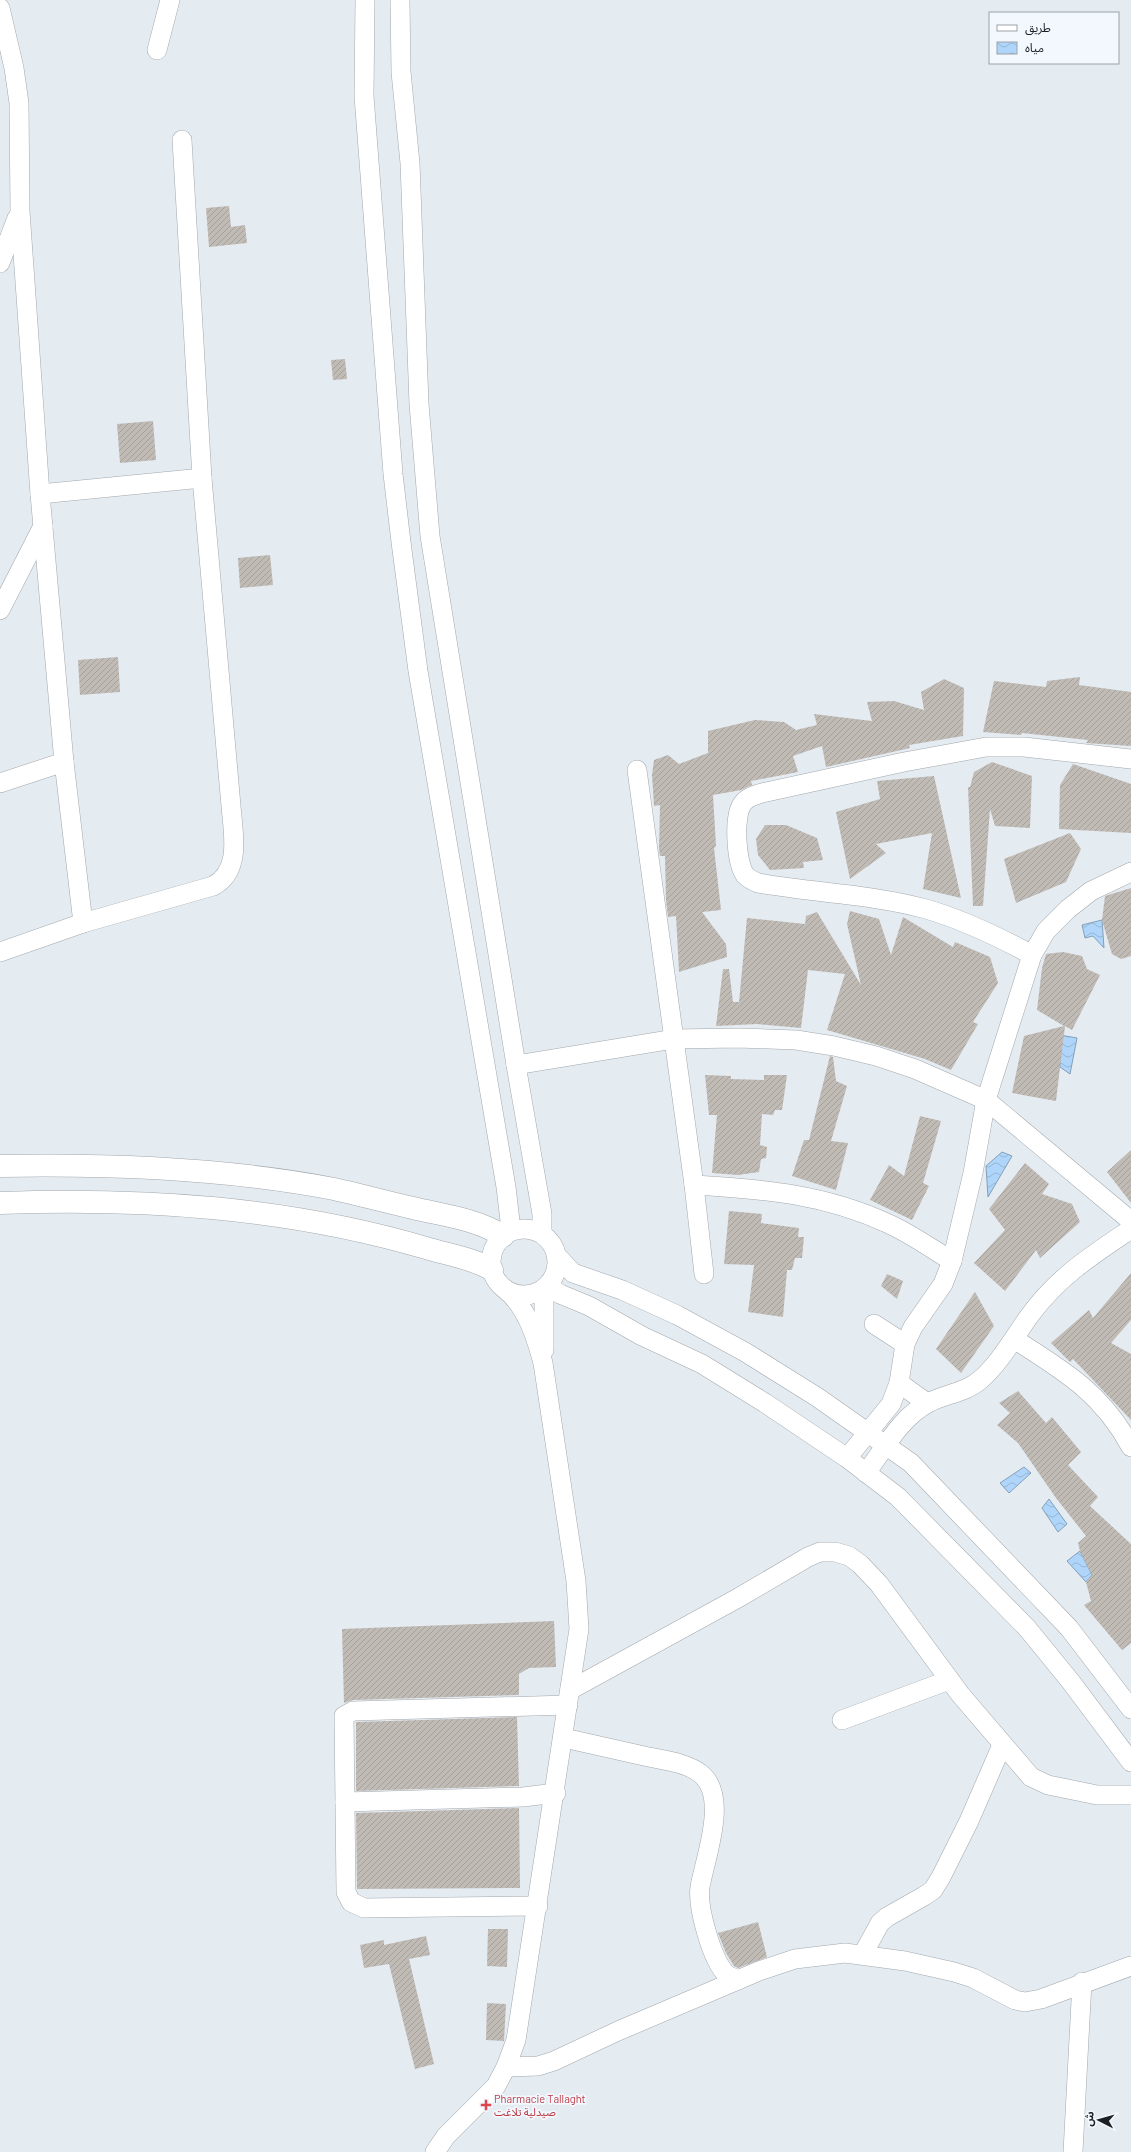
<svg xmlns="http://www.w3.org/2000/svg" width="1131" height="2152" font-family="Barlow,'Noto Sans Arabic',sans-serif">
<style>
.water{fill:url(#water-waves);stroke:#839fb9}
.building{fill:url(#building-hatch)}
.lines{fill:none;stroke-linecap:round;stroke-linejoin:round}
.minor-casing{stroke:#a2a8ad;stroke-width:20}
.tertiary-casing{stroke:#a2a8ad;stroke-width:23}
.minor{stroke:#fff;stroke-width:19}
.tertiary{stroke:#fff;stroke-width:22}
.health-dot{fill:#e0444e;stroke:#f2f8fe;stroke-width:1.5}
.labels{text-anchor:middle;stroke-width:3.5;stroke-linejoin:round;paint-order:stroke}
.health-label{font-size:11px;fill:#be3a42;stroke:#f2f8fe;text-anchor:start}
</style>
<defs>
<pattern id="water-waves" width="16" height="10" patternUnits="userSpaceOnUse"><rect width="16" height="10" fill="#afd6fa"/><path d="M0 5q4-4 8 0t8 0" fill="none" stroke="#96b7d6"/></pattern>
<pattern id="building-hatch" width="6" height="6" patternUnits="userSpaceOnUse"><rect width="6" height="6" fill="#c1bbb6"/><path d="M-1 1l2-2M0 6l6-6M5 7l2-2" fill="none" stroke="#a5a09c"/></pattern>
</defs>
<rect width="100%" height="100%" fill="#e4ebf1"/>
<g class="water">
<polygon points="1102,920 1104,948 1093,936 1085,938 1082,925"/>
<polygon points="1060,1035 1077,1038 1070,1074 1060,1067"/>
<polygon points="1002,1152 1012,1156 988,1197 986,1166"/>
<polygon points="1024,1467 1031,1473 1009,1493 1000,1483"/>
<polygon points="1049,1499 1067,1524 1058,1532 1042,1508"/>
<polygon points="1080,1551 1092,1575 1086,1582 1067,1561"/>
</g>
<g class="building">
<polygon points="229,206 231,227 245,225 247,243 209,247 206,208"/>
<polygon points="345,359 347,379 333,380 331,360"/>
<polygon points="153,421 156,460 120,463 117,424"/>
<polygon points="270,555 273,585 240,588 238,558"/>
<polygon points="118,657 120,692 80,695 78,660"/>
<polygon points="1080,677 1079,685 1131,692 1131,746 1086,743 1088,740 1022,733 1021,735 983,732 994,681 1046,687 1047,681"/>
<polygon points="944,679 964,688 963,736 909,745 910,748 826,767 822,746 793,756 798,772 751,781 752,785 741,790 713,795 716,846 714,848 721,910 702,912 726,944 727,957 679,972 676,916 668,917 666,900 665,856 660,856 659,849 660,805 654,806 652,775 654,760 668,755 679,764 708,753 708,731 755,720 784,722 796,730 817,725 814,714 872,721 867,702 894,701 924,710 921,692"/>
<polygon points="992,762 1032,776 1030,828 995,826 990,809 983,906 973,906 968,787 970,787 974,772"/>
<polygon points="1073,764 1131,784 1131,833 1059,829 1060,785"/>
<polygon points="934,776 961,898 923,889 932,833 876,844 886,853 850,879 836,812 880,799 877,781"/>
<polygon points="765,825 786,825 817,838 823,860 803,862 804,868 770,870 758,855 756,839"/>
<polygon points="1070,833 1081,849 1066,882 1016,903 1004,859"/>
<polygon points="1131,888 1131,956 1121,959 1112,954 1102,920 1105,896"/>
<polygon points="850,911 879,919 891,955 903,917 953,947 955,942 990,957 998,983 973,1022 978,1024 951,1070 925,1059 827,1030 845,974 808,970 801,1028 757,1024 716,1026 723,969 729,969 733,1002 739,1002 747,918 805,924 806,916 817,912 861,985 847,924"/>
<polygon points="1063,952 1082,956 1087,969 1100,975 1072,1030 1065,1026 1056,1101 1012,1093 1024,1036 1064,1026 1037,1010 1042,968 1046,954"/>
<polygon points="830,1056 833,1057 836,1081 847,1086 831,1141 848,1143 836,1190 792,1176 804,1140 809,1140"/>
<polygon points="705,1075 731,1076 731,1079 764,1080 764,1075 787,1075 782,1110 775,1110 773,1115 762,1114 760,1145 767,1147 766,1158 761,1159 759,1172 738,1175 712,1173 717,1115 709,1115"/>
<polygon points="920,1116 941,1121 923,1183 929,1186 912,1220 870,1200 889,1165 904,1176"/>
<polygon points="1131,1150 1131,1203 1107,1172"/>
<polygon points="1025,1163 1049,1184 1042,1194 1072,1204 1080,1222 1040,1258 1036,1250 1005,1291 974,1263 1005,1230 989,1209"/>
<polygon points="729,1211 762,1214 761,1223 799,1228 798,1237 804,1237 802,1258 795,1258 792,1270 787,1270 783,1317 748,1312 754,1265 724,1264"/>
<polygon points="1131,1273 1131,1320 1111,1343 1131,1354 1131,1420 1073,1359 1070,1362 1051,1343 1089,1310 1093,1318"/>
<polygon points="887,1274 903,1281 897,1299 881,1286"/>
<polygon points="975,1292 994,1326 961,1373 936,1349"/>
<polygon points="1018,1391 1046,1423 1052,1417 1081,1452 1068,1465 1098,1497 1090,1506 1131,1544 1131,1643 1122,1650 1084,1605 1091,1601 1086,1582 1092,1575 1080,1551 1078,1543 1086,1536 1056,1498 1018,1443 997,1425 1010,1413 999,1403"/>
<polygon points="554,1621 556,1667 529,1668 519,1674 519,1695 353,1700 344,1703 342,1629"/>
<polygon points="517,1717 519,1786 356,1791 356,1722"/>
<polygon points="519,1808 520,1888 357,1889 356,1813"/>
<polygon points="758,1922 767,1957 738,1968 734,1966 726,1953 718,1933"/>
<polygon points="488,1929 508,1929 507,1967 487,1966"/>
<polygon points="426,1936 430,1955 409,1959 434,2064 415,2069 389,1964 364,1968 360,1945 384,1940 384,1945"/>
<polygon points="487,2003 506,2004 504,2041 486,2040"/>
</g>
<g class="lines">
<defs>
<g id="minor">
<polyline points="365,0 364,96 393,474 401,542 418,671 506,1187 510,1221 508,1232"/>
<polyline points="400,0 401,72 410,163 419,404 430,536 516,1065 542,1214 542,1233"/>
<polyline points="0,8 14,68 19,103 20,211 40,494 64,762 83,923"/>
<polyline points="157,50 170,0"/>
<polyline points="0,263 17,218"/>
<polyline points="40,494 202,478"/>
<polyline points="0,610 43,526"/>
<polyline points="637,770 694,1185 704,1274"/>
<polyline points="0,783 64,762"/>
<path d="M0,952l83,-29 130,-37c29,-15 20,-53 18,-80l-29,-328 -20,-338"/>
<path d="M1032,955c-35,-19 -68,-35 -106,-46 -55,-15 -113,-16 -168,-26 -5,-2 -9,-4 -13,-8 -9,-13 -12,-60 -2,-72 4,-6 13,-8 19,-10l142,-31 82,-15h38l107,12"/>
<polyline points="516,1065 674,1039 739,1038 796,1040 834,1046 876,1056 915,1069 986,1100 1131,1221"/>
<path d="M694,1185c69,4 131,9 195,39 22,10 43,25 63,37"/>
<circle cx="524" cy="1262" r="33"/>
<polyline points="558,1257 573,1273 622,1290 677,1315 745,1352 817,1397 911,1463 1069,1628 1131,1709"/>
<polyline points="548,1286 560,1294 589,1306 642,1336 702,1364 765,1403 847,1458 898,1497 1027,1628 1071,1682 1131,1762"/>
<polyline points="544,1290 544,1350"/>
<polyline points="874,1324 905,1344"/>
<path d="M1014,1339c50,32 88,54 117,108"/>
<polyline points="899,1383 927,1403"/>
<polyline points="847,1458 891,1404 899,1383 905,1344 913,1327 943,1284 952,1261 973,1173 986,1100 1032,955 1046,931 1068,909 1091,891 1131,872"/>
<path d="M866,1473c18,-24 35,-56 62,-70 17,-9 37,-10 52,-23 19,-16 35,-44 50,-65 29,-39 61,-59 101,-86"/>
<polyline points="570,1690 738,1598 808,1557 820,1552 835,1552 849,1556 860,1564 879,1584 960,1694 1031,1777 1048,1785 1097,1795 1131,1795"/>
<polyline points="842,1720 949,1680"/>
<path d="M564,1738c27,6 53,12 80,18 18,4 42,6 57,18 28,23 4,84 -1,113 -3,20 12,74 27,88 3,2 8,3 11,5"/>
<polyline points="345,1802 523,1797 556,1793"/>
<polyline points="538,1906 364,1908 351,1902 346,1892 344,1716 353,1711 568,1705"/>
<polyline points="863,1954 880,1923 887,1917 924,1896 933,1890 941,1877 969,1821 1002,1745"/>
<polyline points="506,2067 538,2066 554,2061 618,2031 759,1971 795,1959 845,1953 905,1961 954,1972 973,1978 1015,2000 1025,2002 1041,1999 1131,1966"/>
<path d="M435,2152l11,-16 50,-50 10,-19 10,-27 63,-411 -3,-48 -33,-218c-7,-26 -16,-56 -38,-74"/>
<polyline points="1073,2152 1082,1982"/>
</g>
<g id="tertiary">
<path d="M0,1166c111,-2 225,2 334,23 27,6 53,13 79,19 29,7 65,11 90,28"/>
<path d="M0,1203c144,-5 287,4 426,45 19,6 50,11 66,22"/>
</g>
</defs>
<use href="#minor" class="minor-casing"/>
<use href="#tertiary" class="tertiary-casing"/>
<use href="#minor" class="minor"/>
<use href="#tertiary" class="tertiary"/>
</g>
<path class="health-dot" d="M484 2099h4v4h4v4h-4v4h-4v-4h-4v-4h4z"/>
<g class="labels">
<g class="health-label">
<text x="494" y="2103">Pharmacie Tallaght<tspan x="494" dy="13">صيدلية تلاغت</tspan></text>
</g>
</g>
<rect x="989" y="12" width="130" height="52" fill="#f2f8fe" stroke="#9da2a6"/>
<rect x="997" y="25" width="20" height="6" fill="#ffffff" stroke="#9da2a6"/>
<text x="1025" y="32" font-size="12" fill="#1d2022">طريق</text>
<rect x="997" y="42" width="20" height="12" fill="url(#water-waves)" stroke="#9da2a6"/>
<text x="1025" y="52" font-size="12" fill="#1d2022">مياه</text>
<g transform="translate(1099 2120) rotate(276)" stroke="#f2f8fe" stroke-width="3" paint-order="stroke">
<path d="M0-3L7 15L0 10L-7 15Z" fill="#1d2022"/>
<text y="-6" font-size="11" font-weight="bold" text-anchor="middle" fill="#1d2022">ش</text>
</g>
</svg>
